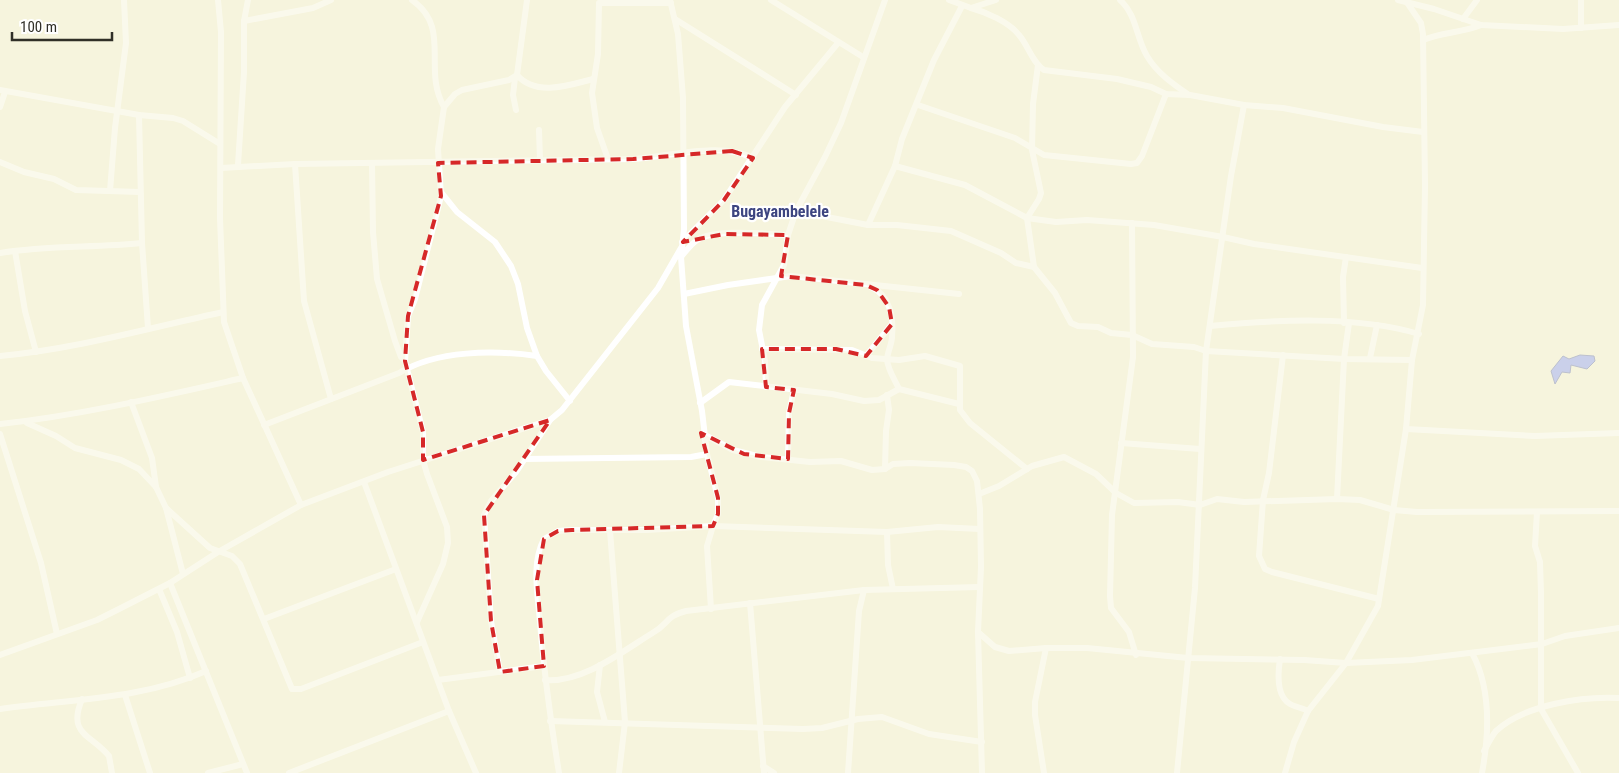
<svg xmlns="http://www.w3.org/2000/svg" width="1619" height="773" font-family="'Roboto Condensed',sans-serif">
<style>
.water{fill:#96a5fa;stroke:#7782bb}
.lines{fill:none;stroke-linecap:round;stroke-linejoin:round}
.minor{stroke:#fff;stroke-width:6}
.marked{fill:none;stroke:#d62828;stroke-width:4;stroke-dasharray:10 6;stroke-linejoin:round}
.labels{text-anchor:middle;stroke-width:4.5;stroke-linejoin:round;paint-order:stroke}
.quarter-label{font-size:16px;font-weight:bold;fill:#3d4581;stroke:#fff}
</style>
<rect width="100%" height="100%" fill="#f6f4dd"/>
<polygon class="water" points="1580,355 1594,356 1595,361 1587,369 1571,365 1570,373 1562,372 1555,384 1551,371 1563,356 1569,359"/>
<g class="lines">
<g class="minor">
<polyline points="218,0 221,32 220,218 224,322 243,378 301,505"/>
<path d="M412,0c40,28 10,69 32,107"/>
<polyline points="771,0 863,57"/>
<polyline points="949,0 971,8 996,0"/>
<path d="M1120,0c17,15 16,38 27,56 10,17 26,28 42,39"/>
<polyline points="1398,0 1434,9 1481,25 1563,29 1619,25"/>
<path d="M971,8c15,4 38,14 48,27 9,10 13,27 25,35l73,9 34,8 15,7 24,1 54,10 39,3 100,19 40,5"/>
<polyline points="675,19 796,95"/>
<polyline points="1463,19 1477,0"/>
<polyline points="244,21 313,8 331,0"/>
<polyline points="1581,28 1581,0"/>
<path d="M1423,40c19,-8 39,-7 58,-15"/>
<polyline points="1038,65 1033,104 1032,150 1041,193 1039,199 1027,218 1034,267 1055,293 1071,323 1078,326 1098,327 1111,333 1132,335 1152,344 1194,347 1206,351 1344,359 1412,360"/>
<path d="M517,75c19,22 53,10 76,4"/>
<polyline points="515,78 513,95 516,110"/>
<polyline points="0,90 139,115 173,118 183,121 220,144"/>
<polyline points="918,105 1015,138 1044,155 1131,164 1137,163 1142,156 1166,94"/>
<polyline points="0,107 5,92"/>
<polyline points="139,115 142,243 148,328"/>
<polyline points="539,130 540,160"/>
<polyline points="608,159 597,128 592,93 598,54 599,3 671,3"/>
<polyline points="0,162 24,172 54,179 76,190 140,192"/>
<polyline points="372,163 373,232 377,279 395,341 401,357 405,361"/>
<polyline points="295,164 304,301 331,399"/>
<polyline points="238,165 244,72 244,21 248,0"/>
<polyline points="895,166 965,185 1027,218 1056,222 1087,220 1154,225 1223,237 1254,244 1422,268"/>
<path d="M221,168l74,-4 338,-5c36,-2 87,-18 120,-1"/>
<polyline points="110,191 115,128 126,43 124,0"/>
<polyline points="441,192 457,212 495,242 511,266 518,284 527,328 537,356"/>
<polyline points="796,211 868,225 897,225 951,231 1001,253 1016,263 1034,267"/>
<polyline points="1132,223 1133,357 1112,515 1110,596 1111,608 1129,632 1136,655"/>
<polyline points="868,225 895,166 902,139 934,60 962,6"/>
<polyline points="682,242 724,200 785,107 838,43"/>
<polyline points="15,251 25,311 36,352"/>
<path d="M0,253c47,-8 94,-5 142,-10"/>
<path d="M681,257c5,-6 10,-13 16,-17 19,-12 69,-6 91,-5"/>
<path d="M871,287c19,8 23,31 21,50 0,7 -5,16 -5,23 1,10 8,20 12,29l60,15"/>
<polyline points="684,294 728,285 791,276 959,294"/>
<polyline points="1344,323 1343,277 1346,257"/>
<path d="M1210,326c64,-6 146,-11 209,8"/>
<polyline points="762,349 852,350 872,358 899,360 925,356 960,366 960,410 970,423 1027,469"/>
<polyline points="1283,355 1269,473 1263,500 1259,556 1265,569 1272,572 1379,599"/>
<path d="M0,356c76,-7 149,-28 223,-44"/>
<polyline points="866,356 892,324"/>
<polyline points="1370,358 1377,325"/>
<polyline points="766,387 765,361 759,330 762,305 784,265 788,235 796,211 825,157 841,123 885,0"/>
<polyline points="131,402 152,458 156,487 166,508 183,574"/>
<polyline points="700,403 729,382 832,394 864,401 879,400 899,389"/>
<polyline points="27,423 56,436 75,448 121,460 139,469 156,487"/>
<path d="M0,424c82,-9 163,-28 243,-46"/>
<path d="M264,425l135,-52c38,-23 95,-23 138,-17l9,15 24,30"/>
<polyline points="1406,429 1535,436 1619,433"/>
<polyline points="0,434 41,563 57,634"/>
<polyline points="705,435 733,450 761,457 810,462 841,461 872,470 885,469 893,464 910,463 954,465 966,467 972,471 977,481 980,509 981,567 978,632 982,773"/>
<polyline points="1121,443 1200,449"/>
<polyline points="524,459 691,457 707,454"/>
<polyline points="788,459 789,413 794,390"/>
<polyline points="885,469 886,431 889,410 887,395"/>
<polyline points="364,482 449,711 476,773"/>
<polyline points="979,494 999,486 1032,466 1064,457 1096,474 1116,493 1134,503 1178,502 1200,505 1217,499 1244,502 1337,499 1360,500 1394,510 1417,512 1619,511"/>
<polyline points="1337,499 1344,359 1349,323"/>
<polyline points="166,508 210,548 232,556 240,564 292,689 301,689 423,642"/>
<polyline points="1537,512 1535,546 1540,562 1541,593 1541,709 1578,773"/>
<polyline points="610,531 625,722 619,773"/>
<polyline points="887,532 888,565 893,589"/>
<polyline points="170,583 247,773"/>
<polyline points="159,589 177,632 190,678"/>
<polyline points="750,603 764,773"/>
<polyline points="711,609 707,546 713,526 887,532 938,527 980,529"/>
<polyline points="264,619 396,569"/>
<polyline points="417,622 443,564 448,543 447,527 427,474 423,460 423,432 405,361 408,316 415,299 441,196 438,149 444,107 455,94 462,90 509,80 517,75 527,0"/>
<polyline points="978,632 995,647 1009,651 1046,648 1087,648 1188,658 1304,660 1346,663 1412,660 1542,644 1565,636 1619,628"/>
<path d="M1472,653c19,35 17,82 10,120"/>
<polyline points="0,655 97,620 119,609 170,583 218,552 301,505 388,472 550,420 562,410 658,288 681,248"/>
<path d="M1280,659c-2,13 -4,37 10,45 5,3 13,4 18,7"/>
<polyline points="600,665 597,692 605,722"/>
<polyline points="500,672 491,621 484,515 491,501 516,472 550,420"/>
<polyline points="438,680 544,666"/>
<path d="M545,680c38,3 78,-29 109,-48 14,-8 12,-16 32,-21l178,-21 116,-3"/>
<polyline points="125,695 150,773"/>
<path d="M82,699c-15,36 9,35 27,57l3,17"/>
<path d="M0,709c69,-10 141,-9 206,-38"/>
<polyline points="550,721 803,729 822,728 858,719 882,717 929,734 982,742"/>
<path d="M1484,751c4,-7 7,-14 12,-20 28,-26 86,-35 123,-33"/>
<polyline points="763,766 774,773"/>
<polyline points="208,773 243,764"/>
<polyline points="289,773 449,711"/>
<path d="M559,773c-8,-50 -15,-100 -19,-151 -2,-27 -9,-58 4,-83l14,-8 14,-1h74l67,-4 5,-12v-16l-11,-44 -5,-43 -16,-85 -5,-69 3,-28 -1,-131 -5,-64 -8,-34"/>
<polyline points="848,773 859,611 864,590"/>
<polyline points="1044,773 1035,715 1035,702 1046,648"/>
<polyline points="1177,773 1195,588 1206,351 1231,176 1244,105"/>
<polyline points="1285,773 1294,742 1308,711 1346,663 1378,606 1406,429 1412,360 1423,305 1425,186 1423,34 1421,23 1406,1"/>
</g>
</g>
<path d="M0 0H1619V773H0ZM732,151l21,7 -29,42 -41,42 41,-8 64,1 -7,41 85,9 11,5 12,17 3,17 -26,32 -30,-7h-74l4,38 28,3 -5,23 -1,46 -44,-5 -43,-21 17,65v16l-5,12 -141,4 -14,1 -14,8 -7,41 7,86 -44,6 -9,-51 -7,-106 66,-95 -127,40v-28l-18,-71 3,-45 33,-120 -3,-33 195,-4z" fill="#f6f4dd" fill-opacity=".55" fill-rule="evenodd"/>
<path class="marked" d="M732,151l21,7 -29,42 -41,42 41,-8 64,1 -7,41 85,9 11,5 12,17 3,17 -26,32 -30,-7h-74l4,38 28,3 -5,23 -1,46 -44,-5 -43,-21 17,65v16l-5,12 -141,4 -14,1 -14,8 -7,41 7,86 -44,6 -9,-51 -7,-106 66,-95 -127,40v-28l-18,-71 3,-45 33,-120 -3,-33 195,-4z"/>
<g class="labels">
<g class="quarter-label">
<text x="780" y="217">Bugayambelele</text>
</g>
</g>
<path d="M12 32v8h100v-8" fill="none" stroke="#302f27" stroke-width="2.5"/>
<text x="20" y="32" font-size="15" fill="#302f27" stroke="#ffffff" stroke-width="4" paint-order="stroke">100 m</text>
</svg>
